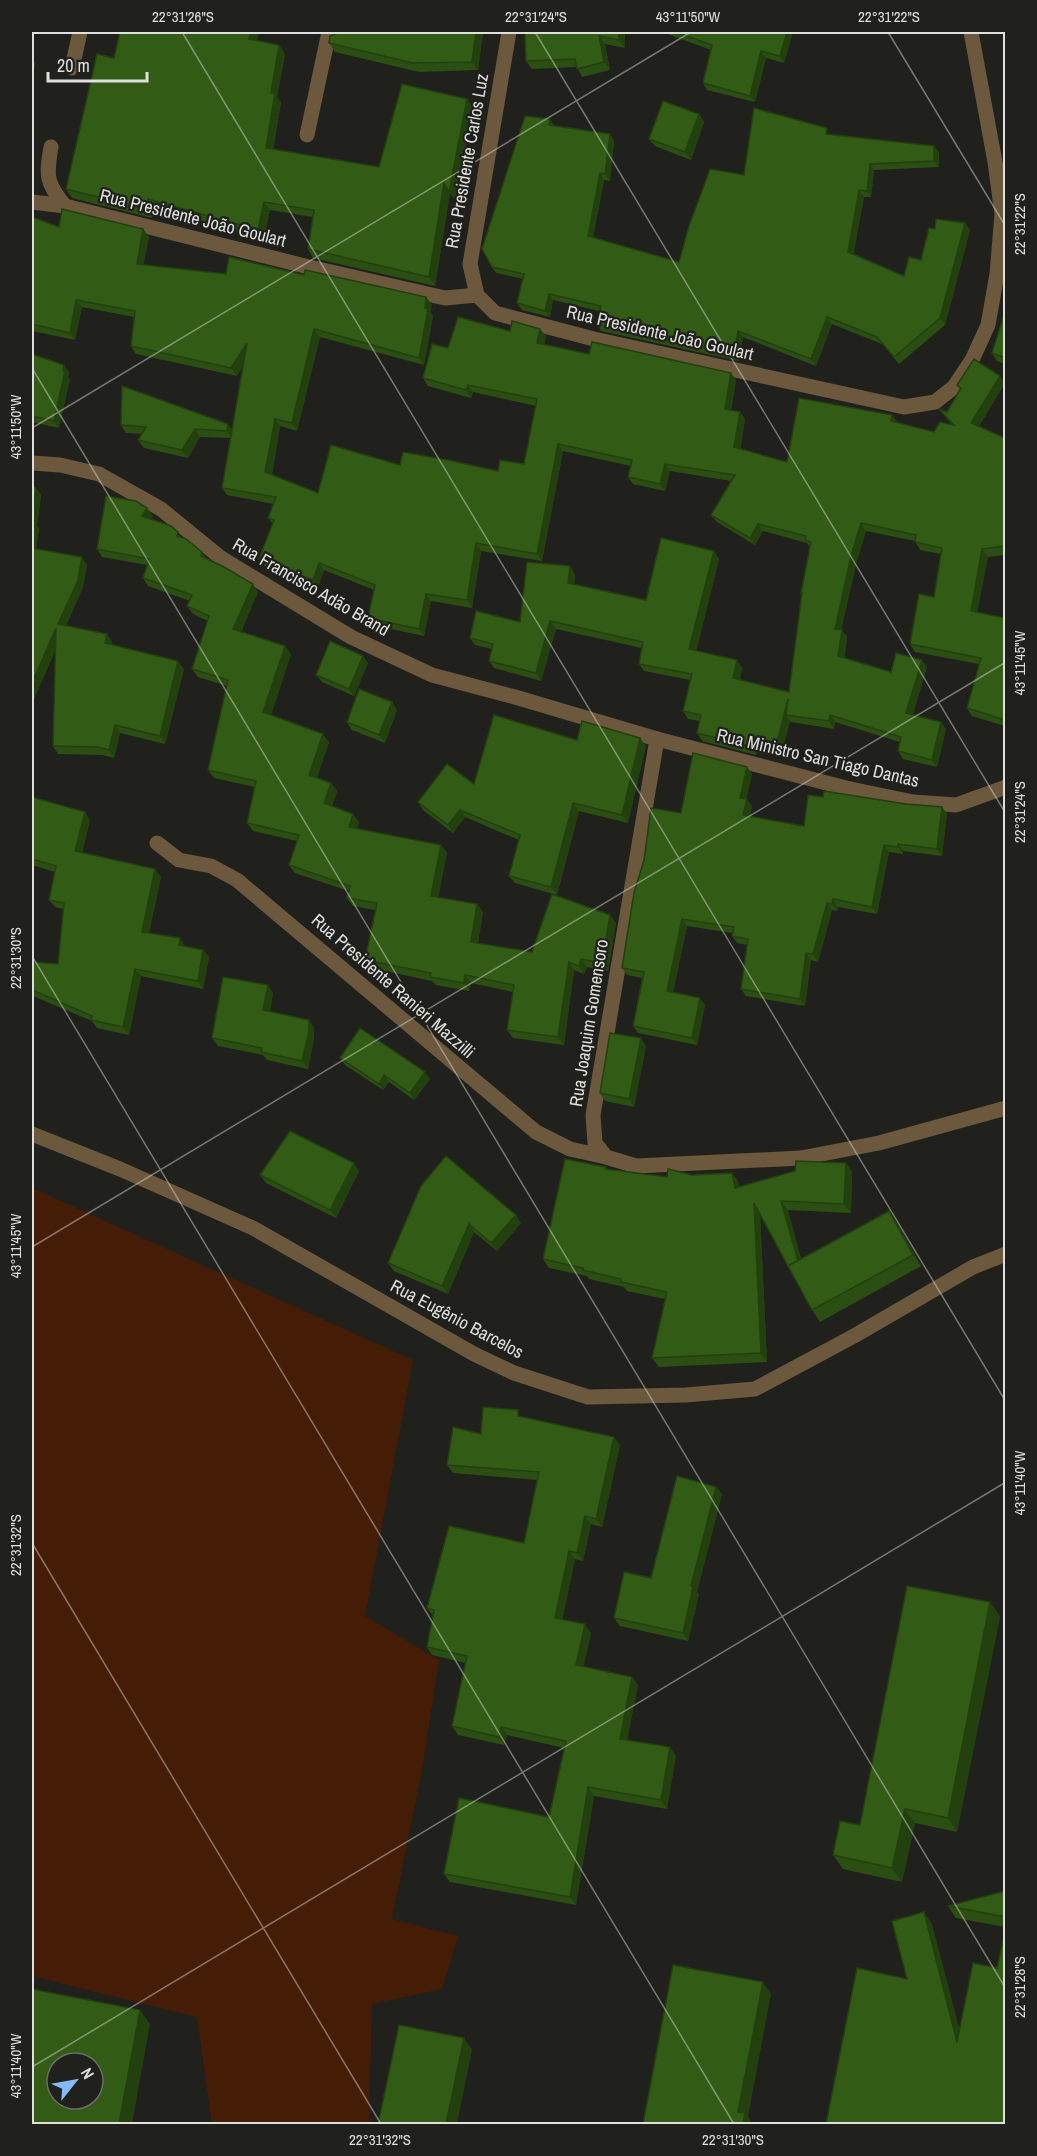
<svg xmlns="http://www.w3.org/2000/svg" width="1037" height="2156" font-family="'Archivo Narrow',sans-serif">
<style>
.green{fill:#451d07}
.lines{fill:none;stroke-linecap:round;stroke-linejoin:round}
.minor{stroke:#6c583d;stroke-width:15}
.wall{fill:#2b4e13}
.shaded-wall{fill:#23400f}
.building{fill:#325b16;stroke:#23400f;stroke-width:1.5;fill-rule:evenodd}
.ticks{fill:none;stroke:#dfdfdd;stroke-width:1.5;stroke-opacity:0.45}
.labels{text-anchor:middle;stroke-width:4.5;stroke-linejoin:round;paint-order:stroke}
.street-label{font-size:18px;fill:#dfdfdd;stroke:#20201c}
.neatline{fill:none;stroke:#dfdfdd;stroke-width:2}
.ticks-label{font-size:15px;text-anchor:middle;fill:#dfdfdd}
</style>
<rect width="100%" height="100%" fill="#20201c"/>
<polygon class="green" points="32,1188 413,1360 365,1616 439,1660 422,1770 392,1919 458,1936 442,1989 372,2004 369,2124 212,2124 197,2017 32,1976"/>
<g class="lines">
<g class="minor">
<polyline points="72,68 80,32"/>
<polyline points="307,135 329,32"/>
<path d="M51,147c-5,29 -5,36 14,59l240,60 140,32 32,-3 18,18 99,26 310,68 31,-5 19,-15 18,-27 16,-35 9,-51 5,-60 -7,-52 -24,-130"/>
<polyline points="32,202 65,206"/>
<polyline points="477,295 470,264 509,32"/>
<polyline points="32,463 60,465 99,474 161,509 221,558 351,637 432,675 515,697 657,739 846,788 913,802 956,805 1006,787"/>
<polyline points="657,739 593,1115 595,1143 606,1157 636,1166 801,1158 879,1143 1006,1108"/>
<polyline points="157,843 179,860 211,866 237,880 536,1132 570,1149 606,1157"/>
<polyline points="32,1134 120,1169 253,1228 474,1354 514,1373 588,1397 686,1395 755,1389 854,1336 973,1267 1006,1254"/>
</g>
</g>
<g class="wall">
<polygon points="120,32 259,32 257,41 279,45 285,54 277,97 281,102 273,150 379,167 467,99 473,107 455,200 450,193 435,286 313,258 308,249 313,217 270,210 264,238 154,208 152,218 72,198 66,189 114,58"/>
<polygon points="340,32 483,32 478,70 419,72 335,52 329,43"/>
<polygon points="525,32 625,32 625,48 605,44 610,70 582,77 577,67 532,69 526,61"/>
<polygon points="662,32 793,32 784,63 766,58 755,102 707,90 703,83 711,50"/>
<polygon points="699,114 704,122 691,160 655,146 649,139"/>
<polygon points="550,119 554,126 610,134 614,141 610,181 604,180 593,237 679,262 744,175 831,134 934,146 939,152 939,167 874,170 871,197 864,197 853,254 904,276 921,260 935,229 970,230 945,325 899,364 882,344 832,324 816,366 743,337 739,361 601,331 597,324 599,311 553,300 550,317 522,310 517,303 523,279 496,273 492,267"/>
<polygon points="32,217 59,227 143,229 149,237 143,265 226,274 304,275 426,297 432,305 430,312 433,316 424,365 320,337 297,431 280,426 272,475 318,493 400,465 498,471 524,464 536,406 473,392 471,398 428,386 423,378 448,348 510,331 546,336 544,344 589,354 736,380 731,410 740,412 745,419 740,448 787,462 892,415 897,422 934,432 952,425 939,409 947,412 960,390 957,385 1005,383 979,426 1005,438 1005,555 988,557 977,612 1005,618 1005,726 972,716 967,708 979,664 915,652 910,644 934,597 941,554 920,550 915,541 866,531 856,564 841,630 847,637 844,658 891,672 922,660 927,667 913,714 941,722 946,729 937,767 903,759 898,751 900,742 835,722 834,729 791,722 790,721 782,751 759,745 756,755 702,741 697,733 700,721 688,719 683,711 690,680 644,671 639,664 642,648 556,629 541,681 494,668 489,661 492,649 475,645 470,638 520,622 575,574 574,584 646,600 719,559 696,651 742,668 740,680 789,692 802,595 801,593 810,547 807,543 763,531 755,545 717,522 711,515 731,481 670,471 665,491 633,484 628,477 631,466 563,451 542,561 481,551 472,608 431,601 424,636 373,625 368,618 374,590 324,570 318,587 265,566 259,559 273,524 268,518 274,504 227,495 222,488 230,438 200,437 188,458 144,448 138,440 142,434 126,433 121,425 232,430 243,366 237,376 136,354 131,346 134,317 82,307 75,340 32,331 32,332"/>
<polygon points="1005,311 1005,364 997,361 992,353"/>
<polygon points="32,354 64,365 69,373 68,377 70,379 59,428 32,422"/>
<polygon points="32,487 36,488 41,495 37,526 39,529 36,549 87,565 83,587 66,626 112,641 111,645 184,669 165,744 120,733 114,758 103,755 58,754 53,746 56,649 32,703"/>
<polygon points="153,516 151,519 182,537 207,559 258,592 241,632 291,654 271,715 329,742 317,777 331,783 337,791 332,806 359,822 357,829 441,845 447,853 438,897 477,904 483,912 478,943 532,952 616,923 608,971 587,967 584,974 574,970 564,1045 513,1038 507,1030 513,992 471,983 469,991 436,985 432,981 371,968 365,960 375,910 353,906 347,898 349,891 295,873 289,865 297,841 253,831 247,823 255,787 214,778 208,770 227,686 198,677 192,669 208,621 193,614 187,606 190,601 148,586 143,578 147,565 102,557 97,549"/>
<polygon points="368,663 354,696 322,682 316,675"/>
<polygon points="397,710 385,743 352,730 347,722"/>
<polygon points="577,740 646,746 628,823 579,811 557,895 515,883 509,876 519,840 465,817 453,833 423,810 418,802 474,784"/>
<polygon points="747,767 752,774 746,799 752,806 750,816 804,826 823,797 942,807 947,814 942,856 903,851 903,854 889,852 877,914 838,907 837,911 832,910 818,962 811,960 805,1006 746,996 741,989 747,945 737,943 732,936 733,933 687,926 673,992 705,1005 697,1045 638,1033 633,1026 642,978 627,975 622,968 681,813"/>
<polygon points="32,797 90,820 82,853 161,877 149,933 185,947 203,950 209,957 203,989 141,976 129,1035 97,1028 92,1021 33,996 32,994 32,962 58,964 63,909 55,907 49,900 55,872 32,865"/>
<polygon points="273,993 270,1011 309,1020 314,1028 314,1039 308,1069 267,1060 263,1055 218,1046 212,1038"/>
<polygon points="646,1046 634,1107 605,1101 600,1093"/>
<polygon points="340,1058 430,1079 414,1100 389,1082 383,1090 345,1065"/>
<polygon points="846,1163 852,1172 851,1213 788,1210 801,1259 897,1223 921,1266 820,1322 812,1310 760,1214 767,1362 659,1367 652,1358 665,1299 627,1291 624,1287 589,1279 587,1276 549,1268 543,1259 606,1167 608,1170 667,1177 732,1173 738,1181 739,1187"/>
<polygon points="359,1171 336,1218 266,1183 260,1175"/>
<polygon points="421,1186 521,1223 497,1251 474,1232 448,1294 394,1271 388,1263"/>
<polygon points="522,1417 620,1445 602,1527 591,1524 583,1561 575,1559 562,1620 591,1633 583,1667 632,1677 638,1685 627,1740 676,1755 667,1809 594,1796 576,1905 450,1882 444,1874 549,1817 564,1748 507,1735 504,1745 458,1735 452,1726 465,1663 432,1655 427,1647 433,1616 427,1608 524,1543 537,1480 453,1473 447,1465 481,1434"/>
<polygon points="716,1487 722,1494 697,1592 699,1594 688,1641 620,1626 614,1618 651,1578"/>
<polygon points="1000,1616 957,1832 915,1823 902,1882 843,1869 833,1855 860,1825"/>
<polygon points="1005,1891 1005,1927 956,1918 948,1906"/>
</g>
<g class="shaded-wall">
<polygon points="251,32 259,32 255,48 249,39"/>
<polygon points="476,32 483,32 478,70 472,62"/>
<polygon points="619,32 625,32 625,48 619,40"/>
<polygon points="787,32 793,32 784,63 780,56"/>
<polygon points="599,36 605,44 610,70 604,62"/>
<polygon points="279,45 285,54 277,97 281,102 272,157 266,148 271,93"/>
<polygon points="761,51 766,58 755,102 750,96"/>
<polygon points="32,58 35,63 32,86"/>
<polygon points="467,99 473,107 455,200 450,193 435,286 429,277 444,183"/>
<polygon points="699,114 704,122 691,160 685,152"/>
<polygon points="550,119 555,126 549,125"/>
<polygon points="610,134 614,141 610,181 605,174"/>
<polygon points="934,146 939,152 939,167 934,161"/>
<polygon points="870,164 874,170 871,197 867,191"/>
<polygon points="600,173 604,180 592,242 588,236"/>
<polygon points="859,190 864,197 853,258 848,252"/>
<polygon points="148,199 154,208 152,218 146,209"/>
<polygon points="264,202 270,210 264,238 258,230"/>
<polygon points="965,223 970,230 945,325 940,318"/>
<polygon points="143,229 149,237 142,272 137,264"/>
<polygon points="549,294 553,300 550,317 545,311"/>
<polygon points="426,297 432,305 430,312 433,316 424,365 419,358"/>
<polygon points="76,300 82,307 75,340 70,333"/>
<polygon points="827,317 832,324 816,366 811,359"/>
<polygon points="314,329 320,337 297,431 292,423"/>
<polygon points="540,329 546,336 543,351 537,343"/>
<polygon points="738,331 743,337 739,361 734,354"/>
<polygon points="247,343 252,350 237,376 231,368"/>
<polygon points="64,365 69,373 68,377 70,379 59,428 54,421"/>
<polygon points="731,373 736,380 730,417 725,409"/>
<polygon points="1000,376 1005,383 976,431 971,423"/>
<polygon points="468,385 473,392 471,398 466,390"/>
<polygon points="740,412 745,419 740,454 734,447"/>
<polygon points="892,415 898,423 891,421"/>
<polygon points="275,419 280,426 271,480 265,472"/>
<polygon points="228,424 233,432 232,438 227,431"/>
<polygon points="195,429 200,437 188,458 182,450"/>
<polygon points="558,444 563,451 542,561 537,554"/>
<polygon points="665,464 670,471 665,491 660,484"/>
<polygon points="36,488 41,495 37,526 39,529 35,555 32,551 32,521"/>
<polygon points="147,508 153,516 148,524 142,516"/>
<polygon points="861,523 866,531 856,564 840,636 835,629 851,556"/>
<polygon points="758,524 763,531 755,545 750,538"/>
<polygon points="476,543 481,551 472,608 467,600"/>
<polygon points="982,549 988,557 976,618 971,611"/>
<polygon points="714,551 719,559 695,657 689,649"/>
<polygon points="202,552 208,560 201,556"/>
<polygon points="82,557 87,565 83,587 63,632 58,624"/>
<polygon points="319,563 324,570 318,587 313,580"/>
<polygon points="570,566 575,574 574,590 568,583"/>
<polygon points="253,584 258,592 238,637 233,629"/>
<polygon points="426,594 431,601 424,636 419,629"/>
<polygon points="550,621 556,629 541,681 536,673"/>
<polygon points="56,628 61,636 32,703 32,683"/>
<polygon points="842,630 847,637 844,664 838,656"/>
<polygon points="107,634 112,641 110,650 105,643"/>
<polygon points="285,646 291,654 269,721 263,712"/>
<polygon points="363,656 368,663 354,696 349,689"/>
<polygon points="737,660 742,668 739,686 733,678"/>
<polygon points="922,660 927,667 911,720 906,713"/>
<polygon points="178,661 184,669 165,744 160,736"/>
<polygon points="788,699 786,715 790,721 782,751 777,743"/>
<polygon points="392,702 397,710 385,743 379,735"/>
<polygon points="830,715 835,722 834,729 829,721"/>
<polygon points="941,722 946,729 937,767 932,760"/>
<polygon points="115,725 120,733 114,758 109,750"/>
<polygon points="323,734 329,742 315,783 309,775"/>
<polygon points="753,737 759,745 756,755 751,747"/>
<polygon points="640,738 646,746 628,823 622,815"/>
<polygon points="747,767 752,774 745,805 740,798"/>
<polygon points="331,783 337,791 330,811 324,803"/>
<polygon points="747,799 752,806 748,822 743,815"/>
<polygon points="573,803 579,811 557,895 551,887"/>
<polygon points="942,807 947,814 942,856 937,849"/>
<polygon points="460,810 465,817 453,833 448,825"/>
<polygon points="85,812 90,820 80,859 75,851"/>
<polygon points="353,814 359,822 354,835 349,827"/>
<polygon points="898,844 903,851 903,854 898,847"/>
<polygon points="441,845 447,853 437,904 431,896"/>
<polygon points="884,845 889,852 877,914 872,907"/>
<polygon points="155,869 161,877 147,939 142,932"/>
<polygon points="833,899 838,907 837,911 832,904"/>
<polygon points="827,903 832,910 818,962 813,954"/>
<polygon points="477,904 483,912 476,950 471,942"/>
<polygon points="610,915 616,923 608,971 602,963"/>
<polygon points="682,919 687,926 672,998 667,991"/>
<polygon points="180,938 185,946 179,945"/>
<polygon points="203,950 209,957 203,989 198,981"/>
<polygon points="806,953 811,960 805,1006 800,999"/>
<polygon points="581,959 587,967 584,974 579,966"/>
<polygon points="569,962 574,970 564,1045 558,1037"/>
<polygon points="135,969 141,976 129,1035 123,1027"/>
<polygon points="465,975 471,983 469,991 464,983"/>
<polygon points="268,985 273,993 269,1017 263,1010"/>
<polygon points="700,998 705,1005 697,1045 692,1038"/>
<polygon points="309,1020 314,1028 314,1039 308,1069 302,1061"/>
<polygon points="641,1038 646,1046 634,1107 629,1099"/>
<polygon points="425,1072 430,1079 414,1100 410,1093"/>
<polygon points="384,1075 389,1082 383,1090 379,1084"/>
<polygon points="354,1163 359,1171 336,1218 330,1210"/>
<polygon points="846,1163 852,1172 851,1213 844,1204"/>
<polygon points="732,1173 738,1181 741,1197 735,1188"/>
<polygon points="781,1201 788,1210 804,1272 798,1264"/>
<polygon points="754,1203 760,1212 767,1362 761,1353"/>
<polygon points="889,1211 897,1223 921,1266 913,1255"/>
<polygon points="516,1215 521,1223 497,1251 491,1243"/>
<polygon points="469,1224 474,1232 448,1294 442,1286"/>
<polygon points="614,1437 620,1445 602,1527 596,1519"/>
<polygon points="716,1487 722,1494 697,1592 699,1594 688,1641 683,1633 691,1586"/>
<polygon points="585,1516 591,1524 583,1561 577,1553"/>
<polygon points="569,1551 575,1559 561,1626 555,1618"/>
<polygon points="990,1602 1000,1616 957,1832 948,1818"/>
<polygon points="585,1624 591,1633 582,1674 576,1665"/>
<polygon points="632,1677 638,1685 626,1747 620,1739"/>
<polygon points="501,1727 507,1735 504,1745 499,1737"/>
<polygon points="670,1747 676,1755 667,1809 661,1800"/>
<polygon points="588,1787 594,1796 576,1905 570,1897"/>
<polygon points="905,1809 915,1823 902,1882 892,1868"/>
<polygon points="924,1912 932,1924 966,2054 957,2042"/>
<polygon points="763,1982 771,1994 748,2117 753,2124 743,2124 738,2112"/>
<polygon points="140,2010 150,2024 132,2124 119,2124"/>
<polygon points="464,2038 472,2050 457,2124 446,2124"/>
</g>
<g class="building">
<polygon points="120,32 251,32 249,39 279,45 271,93 275,93 266,148 379,167 402,84 467,99 449,192 444,183 429,277 308,249 314,210 264,202 258,230 148,199 146,209 66,189 97,54 114,58"/>
<polygon points="340,32 476,32 472,62 413,63 329,43 330,36"/>
<polygon points="525,32 619,32 619,40 599,36 604,62 577,69 575,59 526,61"/>
<polygon points="675,32 787,32 780,56 761,51 750,96 703,83 712,45"/>
<polygon points="663,101 699,114 685,152 649,139"/>
<polygon points="754,108 827,128 826,134 934,146 934,161 870,164 867,191 859,190 848,252 904,276 909,257 921,260 929,228 935,229 936,219 965,223 940,318 894,357 877,337 827,317 811,359 738,331 734,354 597,324 601,306 549,294 545,311 517,303 524,274 492,267 482,249 525,116 550,119 549,125 610,134 605,174 600,173 588,236 679,262 689,226 710,169 744,175"/>
<polygon points="62,209 143,229 137,264 226,274 229,257 304,275 305,270 426,297 425,308 428,309 419,358 314,329 292,423 275,419 265,472 318,493 331,445 400,465 403,452 448,460 498,471 500,460 524,464 537,399 468,385 466,390 423,378 432,344 448,348 458,317 510,331 512,321 540,329 537,343 589,354 592,342 731,373 725,409 740,412 734,447 787,462 799,398 892,415 891,421 934,432 940,422 954,425 939,409 947,412 961,388 957,385 974,359 1000,376 971,423 1005,438 1005,546 982,549 971,611 1005,618 1005,720 967,708 981,658 910,644 919,594 934,597 942,548 915,542 916,535 861,523 851,556 835,629 842,630 838,656 891,672 896,653 922,660 906,713 941,722 932,760 898,751 901,737 830,715 829,721 786,715 788,699 777,743 753,737 751,747 697,733 701,715 683,711 692,674 639,664 643,642 550,621 536,673 489,661 493,644 470,638 476,611 520,622 527,562 570,566 568,583 646,600 661,538 714,551 689,649 737,660 733,678 789,692 802,593 801,593 811,542 805,540 806,536 758,524 750,538 711,515 735,475 665,464 660,484 628,477 632,460 558,444 537,554 476,543 467,600 426,594 419,629 368,618 375,585 319,563 313,580 259,559 274,520 268,518 276,497 222,488 247,343 231,368 131,346 135,311 76,300 70,333 32,324 32,217 59,227"/>
<polygon points="1005,311 1005,358 992,353"/>
<polygon points="32,354 64,365 63,371 65,371 54,421 32,416"/>
<polygon points="122,386 228,424 227,431 195,429 182,450 138,440 146,427 121,425"/>
<polygon points="32,487 36,488 32,521 34,521 32,536"/>
<polygon points="106,496 136,501 147,508 142,516 171,526 178,532 177,536 186,539 202,552 201,556 224,567 253,584 233,629 285,646 263,712 323,734 309,775 331,783 324,803 353,814 349,827 441,845 431,896 477,904 471,942 532,952 552,894 610,915 602,963 581,959 579,966 569,962 558,1037 507,1030 514,985 465,975 464,983 430,977 431,973 365,960 377,903 347,898 350,886 289,865 299,835 247,823 256,781 208,770 228,680 192,669 209,616 187,606 192,595 143,578 149,559 97,549"/>
<polygon points="32,548 82,557 78,580 58,624 107,634 105,643 178,661 160,736 115,725 109,750 98,747 53,746 56,628 32,683"/>
<polygon points="330,641 363,656 349,689 316,675"/>
<polygon points="359,689 392,702 379,735 347,722"/>
<polygon points="494,715 577,740 582,721 640,738 622,815 573,803 551,887 509,876 520,835 460,810 448,825 418,802 447,764 474,784"/>
<polygon points="693,753 747,767 740,798 747,799 743,815 804,826 808,795 823,797 824,791 906,804 942,807 937,849 898,844 898,847 884,845 872,907 833,899 832,904 827,903 813,954 806,953 800,999 741,989 748,939 732,936 734,927 682,919 667,991 700,998 692,1038 633,1026 644,972 622,968 634,893 644,860 651,808 681,813"/>
<polygon points="32,797 85,812 75,851 155,869 142,932 180,938 179,945 203,950 198,981 135,969 123,1027 91,1020 92,1016 32,990 32,962 58,964 64,903 49,900 56,866 32,859"/>
<polygon points="223,977 268,985 263,1010 309,1020 309,1031 302,1061 261,1052 262,1048 212,1038"/>
<polygon points="360,1028 425,1072 410,1093 384,1075 379,1084 340,1058"/>
<polygon points="610,1033 641,1038 629,1099 600,1093"/>
<polygon points="290,1131 354,1163 330,1210 260,1175"/>
<polygon points="446,1156 516,1215 491,1243 469,1224 442,1286 388,1263 421,1186"/>
<polygon points="565,1159 606,1167 605,1169 667,1177 668,1169 692,1175 732,1173 735,1188 795,1171 796,1161 846,1163 844,1204 781,1201 798,1261 788,1266 754,1203 761,1353 652,1358 667,1292 621,1282 621,1279 583,1270 583,1268 543,1259"/>
<polygon points="889,1211 913,1255 812,1310 788,1266"/>
<polygon points="483,1407 518,1410 518,1416 614,1437 596,1519 585,1516 577,1553 569,1551 555,1618 585,1624 576,1665 632,1677 620,1739 670,1747 661,1800 588,1787 570,1897 444,1874 459,1798 549,1817 566,1741 501,1727 499,1737 452,1726 467,1656 427,1647 434,1610 427,1608 449,1526 524,1543 539,1472 447,1465 453,1427 481,1434"/>
<polygon points="677,1476 716,1487 691,1586 693,1587 683,1633 614,1618 624,1572 651,1578"/>
<polygon points="907,1586 990,1602 948,1818 905,1809 892,1868 833,1855 840,1821 860,1825"/>
<polygon points="1005,1891 1005,1917 948,1906"/>
<polygon points="924,1912 957,2042 973,1963 997,1968 1005,1932 1005,2124 826,2124 857,1968 907,1979 892,1921"/>
<polygon points="673,1965 763,1982 738,2112 745,2113 743,2124 643,2124"/>
<path d="M32,1989l108,21 -21,114h-87zM57,2063h36v36h-36z"/>
<polygon points="399,2025 464,2038 446,2124 378,2124"/>
</g>
<path class="ticks" d="M182,32l824,1370M535,32l471,782M888,32l118,195M32,368l974,1621M32,428l659,-396M32,956l702,1168M32,1247l974,-585M32,1543l349,581M32,2067l974,-585"/>
<g class="labels">
<g class="street-label">
<text transform="translate(467 161) rotate(-80)" y="6">Rua Presidente Carlos Luz</text>
<text transform="translate(193 218) rotate(14)" y="6">Rua Presidente João Goulart</text>
<text transform="translate(660 333) rotate(13)" y="6">Rua Presidente João Goulart</text>
<text transform="translate(311 587) rotate(30)" y="6">Rua Francisco Adão Brand</text>
<text transform="translate(818 758) rotate(13)" y="6">Rua Ministro San Tiago Dantas</text>
<text transform="translate(393 986) rotate(41)" y="6">Rua Presidente Ranieri Mazzilli</text>
<text transform="translate(589 1023) rotate(-81)" y="6">Rua Joaquim Gomensoro</text>
<text transform="translate(457 1319) rotate(28)" y="6">Rua Eugênio Barcelos</text>
</g>
</g>
<rect width="1037" height="2156" fill="none" stroke="#20201c" stroke-width="66"/>
<g transform="translate(75 2081) rotate(59)"><circle r="28" fill="#20201c" stroke="#6c6c69" stroke-width="1.5"/>
<path d="M0-4.5L10 22L0 15L-10 22Z" fill="#86bbfb"/>
<text y="-9" font-size="16" font-weight="bold" text-anchor="middle" fill="#dfdfdd">N</text>
</g>
<path d="M48 72v9h99v-9" fill="none" stroke="#dfdfdd" stroke-width="3"/>
<text x="57" y="72" font-size="18" fill="#dfdfdd" stroke="#20201c" stroke-width="4.5" paint-order="stroke">20 m</text>
<rect x="33" y="33" width="971" height="2090" class="neatline"/>
<g class="ticks-label">
<text x="183" y="22">22°31'26"S</text>
<text x="536" y="22">22°31'24"S</text>
<text x="688" y="22">43°11'50"W</text>
<text x="889" y="22">22°31'22"S</text>
<text transform="translate(1020 224) rotate(-90)" y="5">22°31'22"S</text>
<text transform="translate(16 427) rotate(-90)" y="5">43°11'50"W</text>
<text transform="translate(1020 663) rotate(-90)" y="5">43°11'45"W</text>
<text transform="translate(1020 812) rotate(-90)" y="5">22°31'24"S</text>
<text transform="translate(16 958) rotate(-90)" y="5">22°31'30"S</text>
<text transform="translate(16 1246) rotate(-90)" y="5">43°11'45"W</text>
<text transform="translate(1020 1483) rotate(-90)" y="5">43°11'40"W</text>
<text transform="translate(16 1545) rotate(-90)" y="5">22°31'32"S</text>
<text transform="translate(1020 1987) rotate(-90)" y="5">22°31'28"S</text>
<text transform="translate(16 2066) rotate(-90)" y="5">43°11'40"W</text>
<text x="380" y="2145">22°31'32"S</text>
<text x="733" y="2145">22°31'30"S</text>
</g>
</svg>
